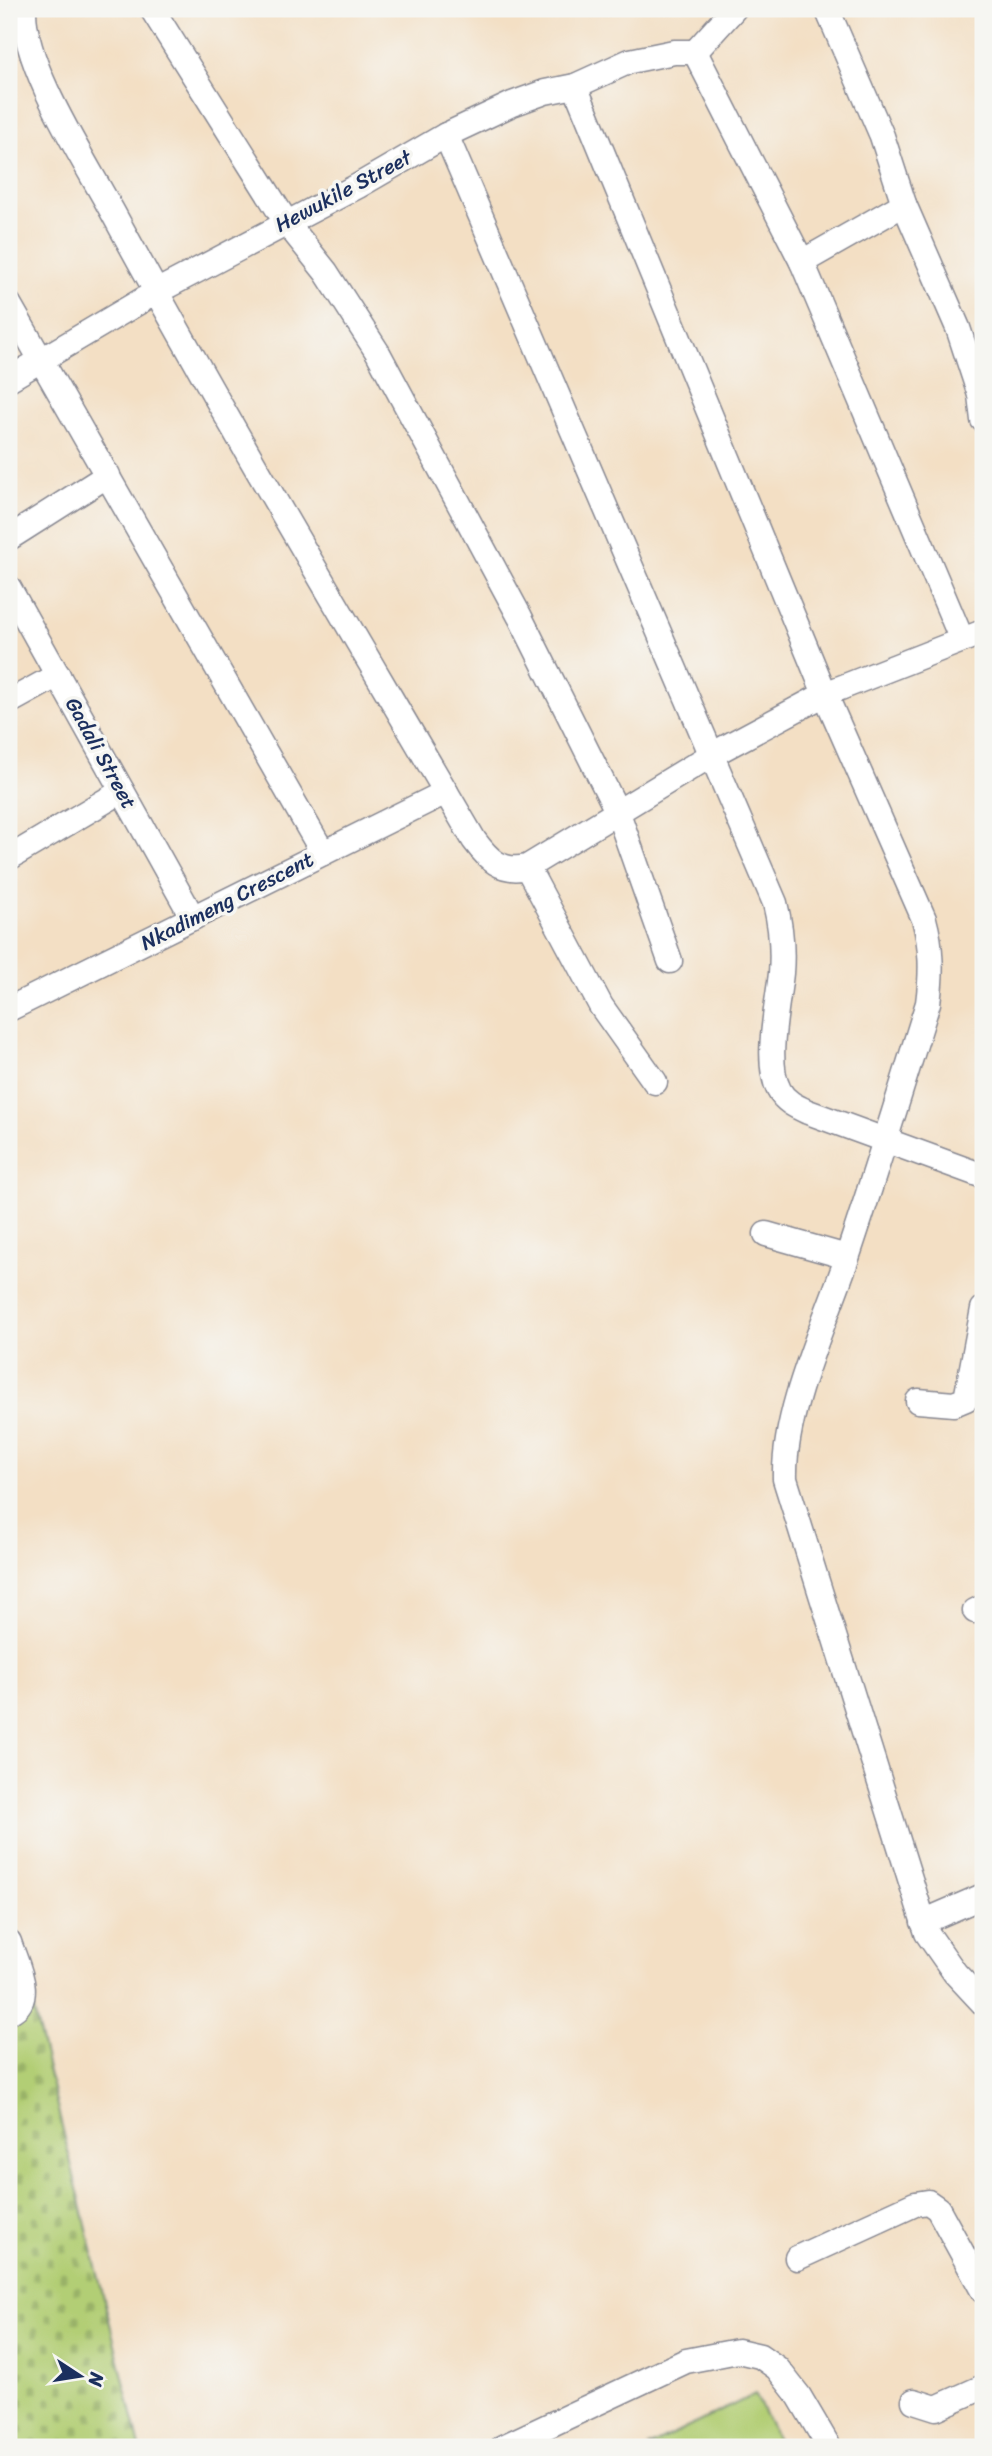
<svg xmlns="http://www.w3.org/2000/svg" width="992" height="2456" font-family="Sriracha,sans-serif">
<style>
.cemetery{fill:url(#cemetery-stones);stroke:#667e69;stroke-width:2}
.green{fill:#b2ce74;stroke:#667e69;stroke-width:2}
.lines{fill:none;stroke-linecap:round;stroke-linejoin:round}
.minor-casing{stroke:#878791;stroke-width:27}
.minor{stroke:#fff;stroke-width:24}
.labels{text-anchor:middle;stroke-width:7;stroke-linejoin:round;paint-order:stroke}
.street-label{font-size:21px;fill:#1b2f5e;stroke:#f6f6f2}
</style>
<defs>
<pattern id="cemetery-stones" width="16" height="16" patternUnits="userSpaceOnUse" patternTransform="scale(1.75)"><rect width="16" height="16" fill="#b2ce74"/><path d="M2 7V4a2 2 0 0 1 4 0v3zM10 15v-3a2 2 0 0 1 4 0v3z" fill="#98b167"/></pattern>
</defs>
<rect width="100%" height="100%" fill="#f6f6f2"/>
<filter id="ink" filterUnits="userSpaceOnUse"><feTurbulence type="fractalNoise" baseFrequency=".0143" numOctaves="2"/><feDisplacementMap in="SourceGraphic" scale="14" xChannelSelector="R" yChannelSelector="G"/><feConvolveMatrix kernelMatrix="1 2 1 2 8 2 1 2 1" color-interpolation-filters="sRGB"/></filter>
<filter id="wash" filterUnits="userSpaceOnUse"><feTurbulence type="fractalNoise" baseFrequency=".00686" numOctaves="4" result="noise"/><feDisplacementMap in="SourceGraphic" scale="28" xChannelSelector="R" yChannelSelector="G"/><feGaussianBlur stdDeviation="1.57" result="paint"/><feColorMatrix in="noise" values="0 0 0 0 0 0 0 0 0 0 0 0 0 0 0 0 0 1.4 0 .05"/><feComposite in="paint" operator="in"/></filter>
<g filter="url(#wash)">
<rect width="100%" height="100%" fill="#f3dfc4"/>
<polygon class="cemetery" points="9,1919 21,1958 140,2447 9,2447"/>
<polygon class="green" points="755,2394 781,2447 648,2447"/>
</g>
<g filter="url(#ink)">
<g class="lines">
<defs>
<g id="minor">
<path d="M24,9c-1,58 60,150 88,202 115,212 240,420 362,629 14,19 27,33 53,27l186,-113 112,-60 158,-62"/>
<polyline points="152,9 286,222 326,272 378,353 520,617 618,813 670,961"/>
<polyline points="827,9 882,136 904,204 958,328 980,395 983,420"/>
<polyline points="695,52 802,262 962,640"/>
<polyline points="695,52 734,9"/>
<path d="M575,86l250,608 99,225c8,29 8,54 4,84 -27,86 -53,172 -82,258 -22,65 -63,150 -61,218l142,454 28,40 28,30"/>
<path d="M446,135l329,768c6,24 8,46 6,70 -3,31 -17,89 -2,117 6,12 18,17 29,22l175,64"/>
<polyline points="802,262 904,204"/>
<polyline points="9,304 323,853"/>
<polyline points="9,379 156,292 358,186 446,135 512,104 545,92 575,86 630,61 674,52 695,52"/>
<polyline points="9,538 108,475"/>
<polyline points="9,588 193,918"/>
<polyline points="9,702 58,675"/>
<polyline points="9,858 122,791"/>
<polyline points="527,867 601,1006 655,1082"/>
<polyline points="9,1009 446,792"/>
<polyline points="766,1234 847,1257"/>
<polyline points="918,1401 954,1404 966,1399 983,1309"/>
<polyline points="975,1611 983,1607"/>
<polyline points="923,1922 983,1896"/>
<path d="M9,1942c6,20 28,58 0,70"/>
<polyline points="797,2258 915,2204 928,2202 938,2209 983,2291"/>
<polyline points="914,2401 936,2408 983,2387"/>
<polyline points="503,2447 686,2361 738,2351 760,2356 777,2368 799,2396 829,2447"/>
</g>
</defs>
<use href="#minor" class="minor-casing"/>
<use href="#minor" class="minor"/>
</g>
</g>
<g class="labels">
<g class="street-label">
<text transform="translate(343 191) rotate(-28)" y="7">Hewukile Street</text>
<text transform="translate(101 753) rotate(61)" y="7">Gadali Street</text>
<text transform="translate(227 901) rotate(-27)" y="7">Nkadimeng Crescent</text>
</g>
</g>
<rect width="992" height="2456" fill="none" stroke="#f6f6f2" stroke-width="35"/>
<g transform="translate(80 2376) rotate(102)" stroke="#f6f6f2" stroke-width="5" paint-order="stroke">
<path d="M0-5L12 26L0 18L-12 26Z" fill="#1b2f5e"/>
<text y="-10" font-size="19" font-weight="bold" text-anchor="middle" fill="#1b2f5e">N</text>
</g>
</svg>
